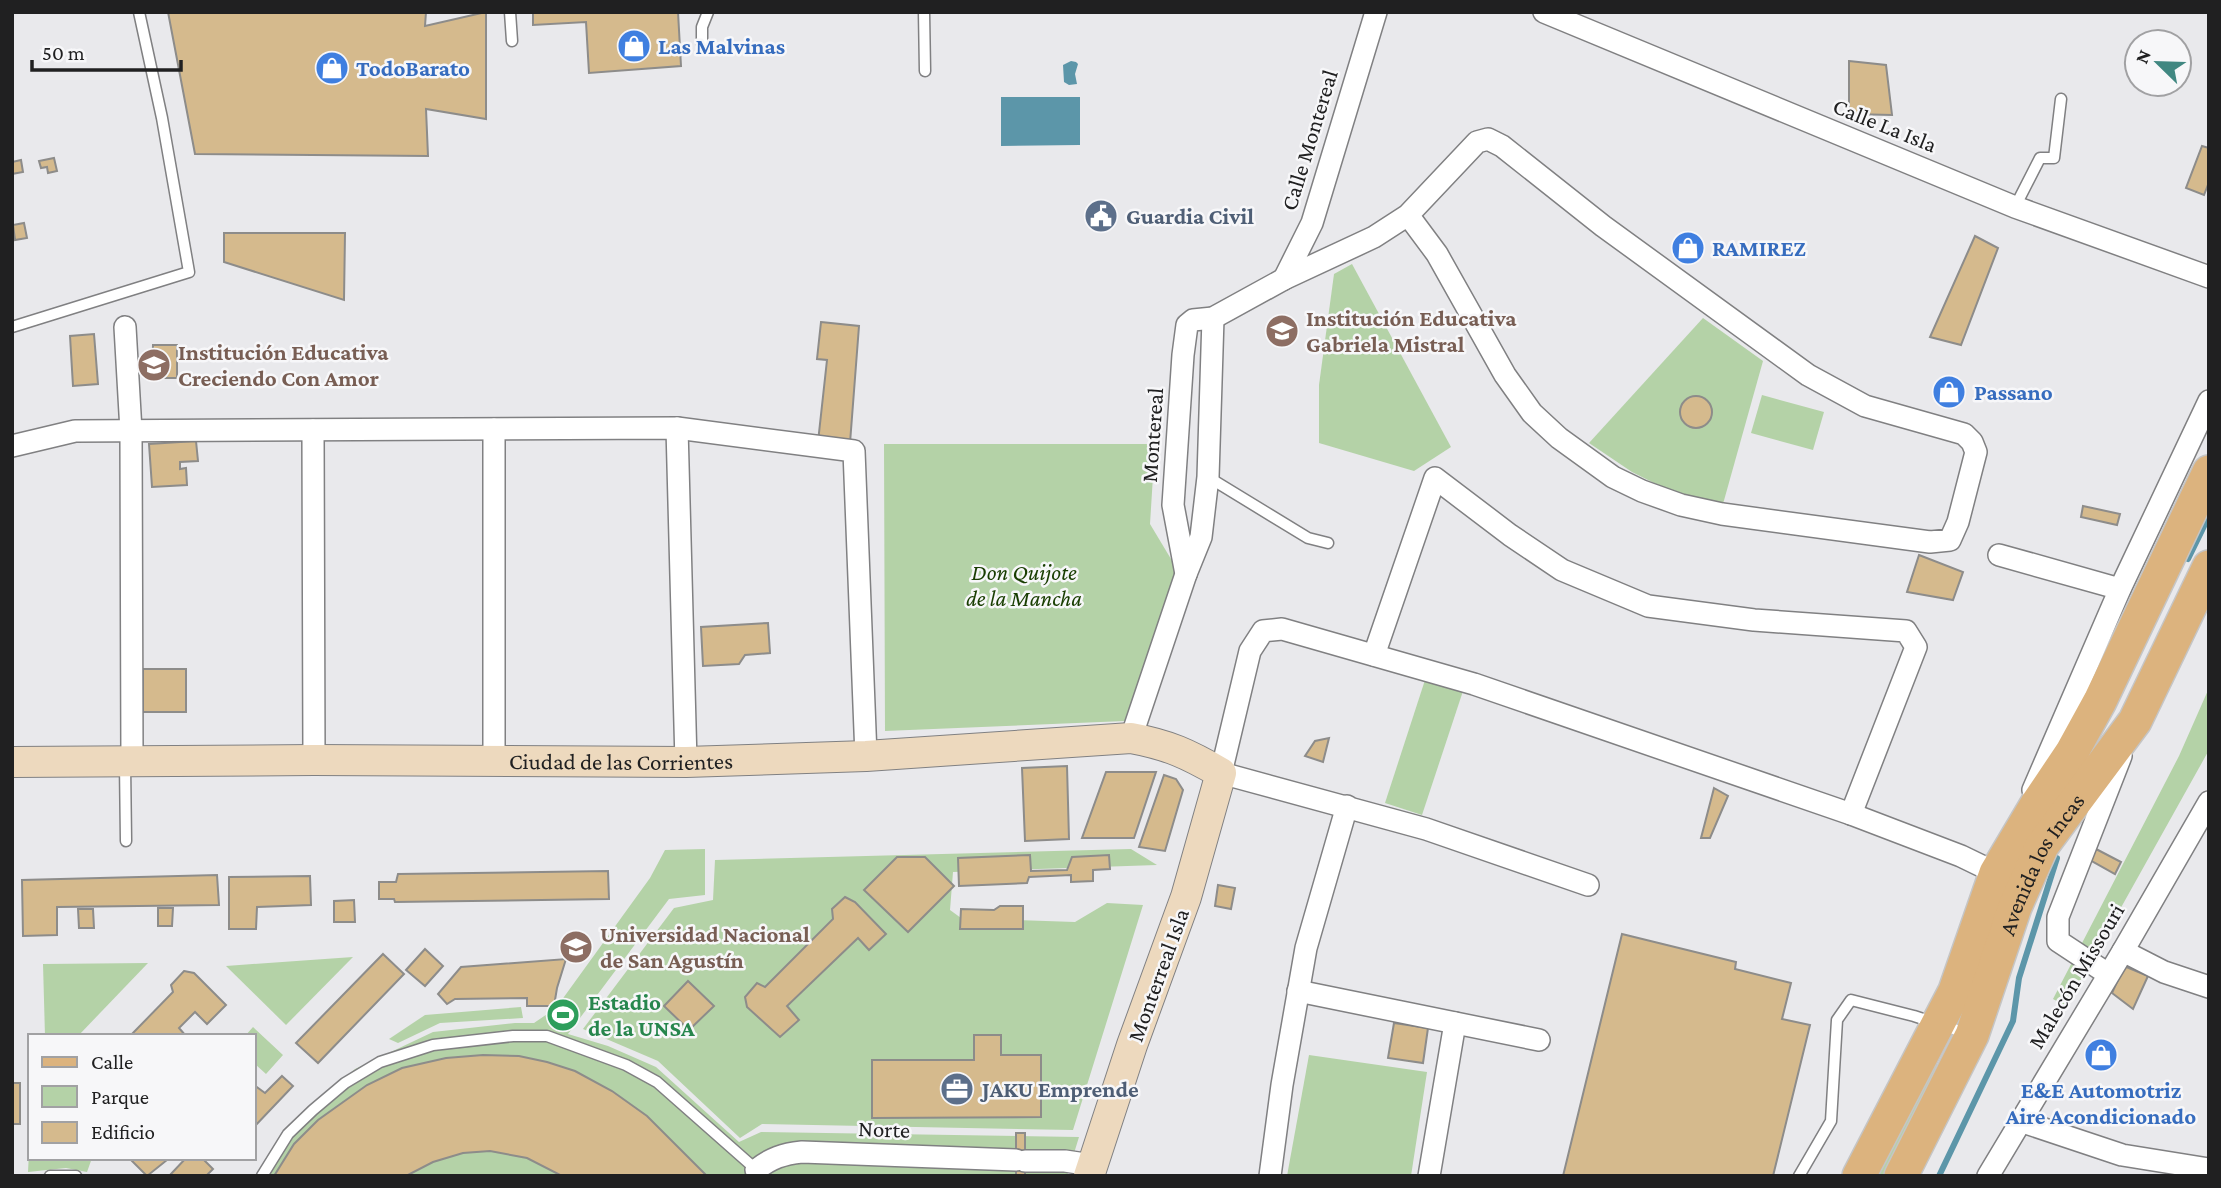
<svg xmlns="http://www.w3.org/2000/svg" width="2221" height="1188" font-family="'Crimson Pro',serif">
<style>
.green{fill:#b4d2a7}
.water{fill:#5c96a9}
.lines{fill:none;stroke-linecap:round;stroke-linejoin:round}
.stream{stroke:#5c96a9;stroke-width:6}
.building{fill:#d5ba8d;stroke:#8d8c8a;stroke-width:2}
.lane-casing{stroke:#808082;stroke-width:13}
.street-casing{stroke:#808082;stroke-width:24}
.secondary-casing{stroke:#808082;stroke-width:32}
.primary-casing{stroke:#c5c5c5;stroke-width:36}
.lane{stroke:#fff;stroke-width:10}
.street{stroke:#fff;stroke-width:21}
.secondary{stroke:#edd9be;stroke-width:30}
.primary{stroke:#dcb37e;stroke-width:33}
.labels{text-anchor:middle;stroke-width:5;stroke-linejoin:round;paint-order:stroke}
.shop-label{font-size:23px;font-weight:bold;fill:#366cbe;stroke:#f7f7f9;text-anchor:start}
.street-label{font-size:23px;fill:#202021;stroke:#f7f7f9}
.service-label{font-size:23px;font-weight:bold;fill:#4e5e75;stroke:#f7f7f9;text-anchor:start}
.education-label{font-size:23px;font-weight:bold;fill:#785e54;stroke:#f7f7f9;text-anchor:start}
.park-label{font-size:23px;font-style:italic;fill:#183d00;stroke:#f7f7f9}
.leisure-label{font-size:23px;font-weight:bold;fill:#27864d;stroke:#f7f7f9;text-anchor:start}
</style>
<rect width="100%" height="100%" fill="#e9e9ec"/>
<g class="green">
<polygon points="1352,264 1451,447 1414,471 1319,443 1319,385 1334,274"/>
<polygon points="1703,318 1763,361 1723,504 1676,494 1632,472 1589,443"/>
<polygon points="1762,395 1824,412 1813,450 1751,433"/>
<polygon points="884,444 1155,444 1150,524 1177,569 1125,721 885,731"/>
<polygon points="1425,680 1463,691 1422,815 1385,803"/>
<polygon points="2209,688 2209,750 2066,1006 2053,999 2179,756"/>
<polygon points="705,849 705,895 669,899 568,1034 608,1046 656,1067 739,1142 761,1132 1079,1137 1067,1176 257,1176 286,1128 355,1069 433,1032 515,1023 534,1023 556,1008 650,878 665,850"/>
<polygon points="1131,849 1157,865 953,872 950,910 961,918 1075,922 1107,903 1143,905 1073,1130 762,1124 740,1138 658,1061 583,1029 674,908 713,900 715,860"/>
<polygon points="353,957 286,1025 226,966"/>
<polygon points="148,963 78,1036 45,1036 43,964"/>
<polygon points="521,1007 523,1018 440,1023 398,1043 389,1039 425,1015"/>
<polygon points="253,1027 283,1055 266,1074 255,1064 254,1065 254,1036 245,1036"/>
<polygon points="1309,1055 1427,1072 1411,1176 1287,1176"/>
<polygon points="1934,1059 1937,1065 1885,1176 1875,1176"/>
<polygon points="29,1152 30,1158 92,1158 87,1172 66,1168 28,1172"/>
</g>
<g class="water">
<polygon points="1071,61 1076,62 1078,64 1075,74 1077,84 1069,85 1064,82 1063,65"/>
<polygon points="1001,97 1080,97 1080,145 1001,146"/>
</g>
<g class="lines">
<g class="stream">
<polyline points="2188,559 2209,516"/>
<polyline points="1939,1176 2013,1021 2019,978 2057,858"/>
</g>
</g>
<g class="building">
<polygon points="168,12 426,12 425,26 486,12 486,119 426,109 428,156 195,154"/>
<polygon points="533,12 678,12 681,66 589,73 586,22 533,25"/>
<polygon points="1849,61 1886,65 1892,115 1849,114"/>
<polygon points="2202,146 2209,148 2209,182 2204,195 2186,188"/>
<polygon points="54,158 57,171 48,173 47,167 41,168 39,161"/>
<polygon points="21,160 23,172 12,174 12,162"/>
<polygon points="24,223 27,238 15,240 13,225"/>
<polygon points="224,233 345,233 344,300 224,262"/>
<polygon points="1975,236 1998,248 1961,345 1930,337"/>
<polygon points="821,322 859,326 850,443 818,442 827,360 817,359"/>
<polygon points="94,334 98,384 73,386 70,336"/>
<polygon points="153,345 177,345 177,378 152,378"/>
<circle cx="1696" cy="412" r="16"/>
<polygon points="196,441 198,461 180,462 180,469 186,468 187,485 152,487 149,444"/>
<polygon points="2083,506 2120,514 2117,525 2081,517"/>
<polygon points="1919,555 1963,572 1953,600 1907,592"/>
<polygon points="768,623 770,653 745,655 739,664 703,666 701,627"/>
<rect x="143" y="669" width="43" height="43"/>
<polygon points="1329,738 1323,762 1305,756 1315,741"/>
<polygon points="1067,766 1069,839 1025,841 1022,768"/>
<polygon points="1106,772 1156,772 1134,838 1082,838"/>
<polygon points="1164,775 1176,779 1183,790 1165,851 1139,847"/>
<polygon points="1714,788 1728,796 1710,838 1701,838"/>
<polygon points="2096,849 2121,862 2115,874 2090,860"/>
<polygon points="1030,855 1031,871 1067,870 1072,857 1109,855 1110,869 1093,870 1093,881 1071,882 1071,875 1029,877 1027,883 959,886 958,858"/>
<polygon points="897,857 925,857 954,886 908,932 864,890"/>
<polygon points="608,871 609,899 395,902 394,899 379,899 379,882 396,882 398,874"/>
<polygon points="217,875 219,905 57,907 57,935 23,936 22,880"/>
<polygon points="310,876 311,905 257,907 256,929 229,929 229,877"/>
<polygon points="1218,885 1235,888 1231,909 1215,906"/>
<polygon points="845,897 855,902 886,934 869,950 858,938 787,1006 799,1020 780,1037 747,1007 745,997 757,983 765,987 833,919 832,909"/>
<polygon points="354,900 355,922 334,922 334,901"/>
<polygon points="1000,906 1023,906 1023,929 960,929 961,909 994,910"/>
<polygon points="158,908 173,908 172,926 158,926"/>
<polygon points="78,909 93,909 94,928 79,928"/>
<polygon points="1622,934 1736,962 1735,969 1791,983 1782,1019 1810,1025 1773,1176 1563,1176"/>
<polygon points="425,949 443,966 425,986 406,970"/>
<polygon points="383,954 404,974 318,1063 296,1043"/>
<polygon points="566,959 557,988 554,1006 527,1006 527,998 455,999 447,1004 438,994 461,967"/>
<polygon points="2124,966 2148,976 2133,1009 2112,993"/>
<polygon points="184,971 194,973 226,1005 207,1024 195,1012 179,1028 186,1036 130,1036 173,992 171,985"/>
<polygon points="688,981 714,1006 689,1030 664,1006"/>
<polygon points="1394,1023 1428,1028 1423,1063 1388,1058"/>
<polygon points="974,1035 1001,1035 1001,1055 1041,1055 1041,1117 872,1118 872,1060 974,1060"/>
<polygon points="483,1055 519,1056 547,1062 575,1071 612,1091 647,1116 707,1176 562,1176 527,1158 490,1151 463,1153 433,1162 406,1176 274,1176 294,1144 318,1120 367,1085 402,1068 446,1058"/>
<polygon points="282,1076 293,1086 254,1127 254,1085 265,1093"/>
<rect x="12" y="1083" width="8" height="41"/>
<rect x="1016" y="1133" width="9" height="43"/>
<polygon points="129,1158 165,1158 167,1160 147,1176"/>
<polygon points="186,1158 202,1158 213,1169 206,1176 169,1176"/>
</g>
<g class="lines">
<defs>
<g id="lane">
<polyline points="510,12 512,41"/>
<polyline points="924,12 925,71"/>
<polyline points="702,44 702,27 708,12"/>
<polyline points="2015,207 2040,158 2054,158 2061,99"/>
<polyline points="12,327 189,272 162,118 139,12"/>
<polyline points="1208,477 1308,538 1328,543"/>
<polyline points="125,764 126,841"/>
<polyline points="50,1176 76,1176"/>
<polyline points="262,1176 288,1134 313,1110 345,1083 380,1062 433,1045 513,1036 547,1036 626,1065 657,1082 759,1172"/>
<polyline points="1799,1176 1831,1121 1837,1020 1851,1000 1914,1016 1969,1034"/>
</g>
<g id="street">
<polyline points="1544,12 2015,207 2209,277"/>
<polyline points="1284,279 1312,223 1376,12"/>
<polyline points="125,327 131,431 132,762"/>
<polyline points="677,428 686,762"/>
<polyline points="494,429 494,761"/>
<polyline points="313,430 314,760"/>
<polyline points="12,446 75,431 677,428 854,451 866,756"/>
<polyline points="1999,555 2120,589"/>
<polyline points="1186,574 1173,505 1183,355 1187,325 1193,320 1213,318 1284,279 1374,237 1408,215 1477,142 1488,139 1502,146 1603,226 1808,375 1865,406 1964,434 1972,442 1976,452 1958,522 1950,540 1930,542 1722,514 1681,505 1642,491 1613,477 1559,438 1532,413 1505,375 1437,254 1408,215"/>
<polyline points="1374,655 1435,478 1510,535 1562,570 1648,606 1754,620 1906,631 1916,647 1851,814"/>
<polyline points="1131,738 1186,574 1201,537 1208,477 1213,318"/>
<polyline points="2033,790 2120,589 2209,401"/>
<polyline points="1588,885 1426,829 1221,773 1250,651 1263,631 1282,629 1474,684 1851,814 1961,856 1996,873 2000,864"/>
<polyline points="2123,951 2164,972 2209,987"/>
<polyline points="2108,974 2058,941 2058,917 2121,756"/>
<polyline points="1298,991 1539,1040"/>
<polyline points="2020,1121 2122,1155 2209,1169"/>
<polyline points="1025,1161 1065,1161 1092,1165"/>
<path d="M756,1170c15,-12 27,-16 46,-18l214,8"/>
<polyline points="1270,1176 1282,1085 1306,948 1347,806"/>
<polyline points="1429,1176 1455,1023"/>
<polyline points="1988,1176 2123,951 2209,802"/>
</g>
<g id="secondary">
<path id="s1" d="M12,762l302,-2 372,2 180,-6 265,-18c38,7 57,16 90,35l-35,124 -54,148 -43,131"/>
</g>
<g id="primary">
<polyline points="1859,1176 1955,991 1996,873 2037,804 2072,752 2100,701 2209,472"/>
<path id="s2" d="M1901,1176l71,-141 43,-128 27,-61 93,-125 74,-154"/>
</g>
</defs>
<use href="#lane" class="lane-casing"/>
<use href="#street" class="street-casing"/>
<use href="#secondary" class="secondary-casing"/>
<use href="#primary" class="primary-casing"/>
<use href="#lane" class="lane"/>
<use href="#street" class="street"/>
<use href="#secondary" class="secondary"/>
<use href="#primary" class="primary"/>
</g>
<defs>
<symbol id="shop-disc" viewBox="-11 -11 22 22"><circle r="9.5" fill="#3f7fe0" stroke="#f7f7f9"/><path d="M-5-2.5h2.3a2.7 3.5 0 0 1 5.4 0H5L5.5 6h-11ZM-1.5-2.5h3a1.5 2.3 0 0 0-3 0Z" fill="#fff"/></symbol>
<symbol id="civic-disc" viewBox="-11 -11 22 22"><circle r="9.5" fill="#5c6f8a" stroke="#f7f7f9"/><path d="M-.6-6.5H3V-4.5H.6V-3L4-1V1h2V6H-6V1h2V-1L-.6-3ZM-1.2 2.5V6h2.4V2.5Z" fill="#fff"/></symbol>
<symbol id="school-disc" viewBox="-11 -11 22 22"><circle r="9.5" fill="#8d6e63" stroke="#f7f7f9"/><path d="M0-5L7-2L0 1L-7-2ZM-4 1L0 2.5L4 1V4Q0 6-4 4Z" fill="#fff"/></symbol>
<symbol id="university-disc" viewBox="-11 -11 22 22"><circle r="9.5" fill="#8d6e63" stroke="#f7f7f9"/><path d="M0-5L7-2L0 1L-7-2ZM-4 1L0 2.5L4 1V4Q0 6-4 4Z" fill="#fff"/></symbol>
<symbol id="stadium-disc" viewBox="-11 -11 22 22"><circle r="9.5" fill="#2e9e5b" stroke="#f7f7f9"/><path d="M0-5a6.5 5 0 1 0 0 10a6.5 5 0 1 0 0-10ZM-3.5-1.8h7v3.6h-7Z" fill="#fff"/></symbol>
<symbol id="office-disc" viewBox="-11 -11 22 22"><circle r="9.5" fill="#5c6f8a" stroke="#f7f7f9"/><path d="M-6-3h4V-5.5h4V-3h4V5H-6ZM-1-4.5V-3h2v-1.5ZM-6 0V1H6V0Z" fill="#fff"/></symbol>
</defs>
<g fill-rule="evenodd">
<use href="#shop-disc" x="615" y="27" width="38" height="38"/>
<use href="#shop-disc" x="313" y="49" width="38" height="38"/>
<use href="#civic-disc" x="1082" y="197" width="38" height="38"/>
<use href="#shop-disc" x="1669" y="229" width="38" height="38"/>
<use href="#school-disc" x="1263" y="312" width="38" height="38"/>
<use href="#school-disc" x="135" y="346" width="38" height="38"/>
<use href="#shop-disc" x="1930" y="373" width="38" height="38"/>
<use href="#university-disc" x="557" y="928" width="38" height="38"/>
<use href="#stadium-disc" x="544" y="996" width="38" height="38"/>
<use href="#shop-disc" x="2082" y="1036" width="38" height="38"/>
<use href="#office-disc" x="938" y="1070" width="38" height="38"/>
</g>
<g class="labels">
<g class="shop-label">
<text x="658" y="54">Las Malvinas</text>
<text x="356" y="76">TodoBarato</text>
<text x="1712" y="256">RAMIREZ</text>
<text x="1974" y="400">Passano</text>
<text x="2101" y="1098" text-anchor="middle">E&amp;E Automotriz<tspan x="2101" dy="26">Aire Acondicionado</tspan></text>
</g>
<g class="street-label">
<text transform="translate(1885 125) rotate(22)" y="8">Calle La Isla</text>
<text transform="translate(1309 140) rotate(-73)" y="8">Calle Montereal</text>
<text transform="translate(1152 435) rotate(-86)" y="8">Montereal</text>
<text dy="8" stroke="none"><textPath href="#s1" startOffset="609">Ciudad de las Corrientes</textPath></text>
<text dy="8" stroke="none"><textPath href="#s2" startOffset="343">Avenida los Incas</textPath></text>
<text transform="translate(1158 975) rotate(-70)" y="8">Monterreal Isla</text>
<text transform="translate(2076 976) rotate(-59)" y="8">Malecón Missouri</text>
<text transform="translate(884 1129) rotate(2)" y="8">Norte</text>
</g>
<g class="service-label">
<text x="1126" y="224">Guardia Civil</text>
<text x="982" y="1097">JAKU Emprende</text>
</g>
<g class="education-label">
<text x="1306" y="326">Institución Educativa<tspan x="1306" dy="26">Gabriela Mistral</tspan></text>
<text x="178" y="360">Institución Educativa<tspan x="178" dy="26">Creciendo Con Amor</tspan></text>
<text x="600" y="942">Universidad Nacional<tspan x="600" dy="26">de San Agustín</tspan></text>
</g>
<g class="park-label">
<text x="1024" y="580">Don Quijote<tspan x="1024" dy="26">de la Mancha</tspan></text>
</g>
<g class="leisure-label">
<text x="588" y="1010">Estadio<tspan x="588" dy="26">de la UNSA</tspan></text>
</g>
</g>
<rect width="2221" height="1188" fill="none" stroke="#202021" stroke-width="28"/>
<rect x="28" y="1034" width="228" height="126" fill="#f7f7f9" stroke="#a1a1a3" stroke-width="2"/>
<rect x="42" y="1057" width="35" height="10" fill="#dcb37e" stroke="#a1a1a3" stroke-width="2"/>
<text x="91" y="1069" font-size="21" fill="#202021">Calle</text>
<rect x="42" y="1086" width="35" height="21" fill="#b4d2a7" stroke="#a1a1a3" stroke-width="2"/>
<text x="91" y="1104" font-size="21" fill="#202021">Parque</text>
<rect x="42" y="1122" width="35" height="21" fill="#d5ba8d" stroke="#a1a1a3" stroke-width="2"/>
<text x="91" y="1139" font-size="21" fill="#202021">Edificio</text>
<g transform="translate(2158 63) rotate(293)"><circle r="33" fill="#f7f7f9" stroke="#a1a1a3" stroke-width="2"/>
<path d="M0-5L12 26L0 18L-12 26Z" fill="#408781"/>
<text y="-10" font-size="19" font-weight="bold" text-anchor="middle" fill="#202021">N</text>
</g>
<path d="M32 60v10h149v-10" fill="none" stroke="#202021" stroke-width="3.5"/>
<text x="42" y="60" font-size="21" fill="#202021" stroke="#f7f7f9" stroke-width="5" paint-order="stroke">50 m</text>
</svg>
